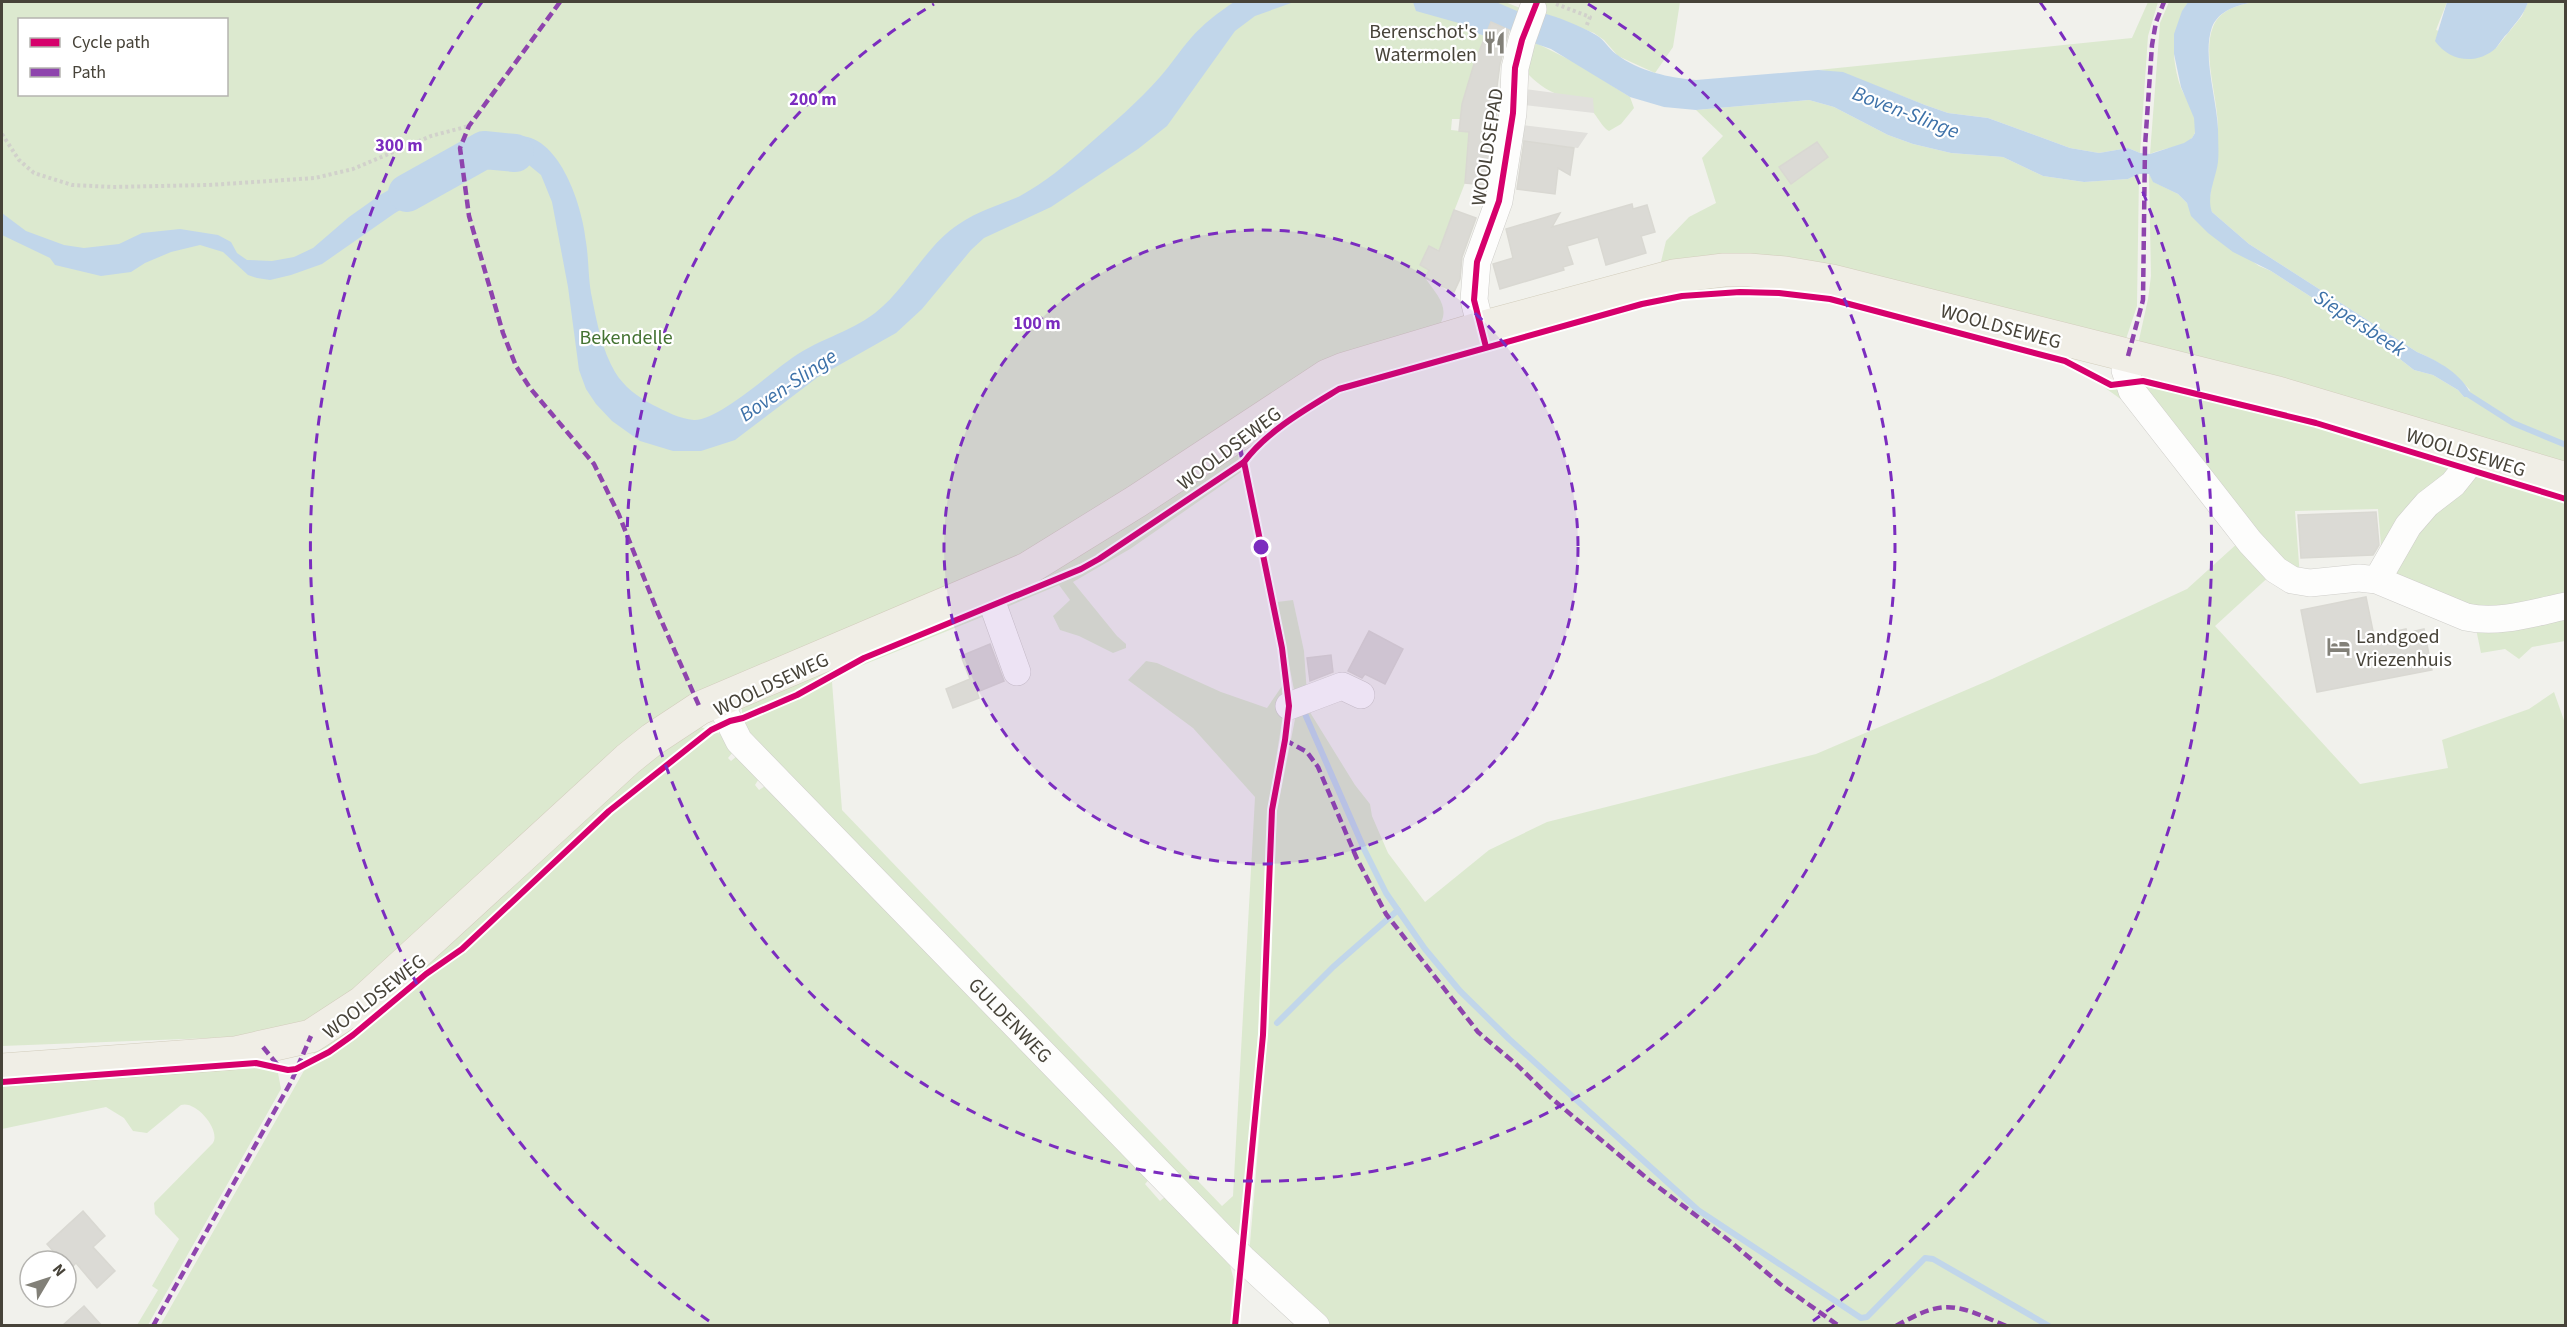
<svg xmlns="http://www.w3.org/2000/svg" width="2567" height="1327" font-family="'Source Sans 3',sans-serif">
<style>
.green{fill:#dce9cf;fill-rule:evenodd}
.parking{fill:#e1e0dc}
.water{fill:#c1d6ea}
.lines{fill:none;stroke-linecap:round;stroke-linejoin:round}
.stream{stroke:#c1d6ea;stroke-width:6}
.river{stroke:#c1d6ea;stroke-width:38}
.building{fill:#dbdad5;stroke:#d9d8d2;stroke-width:1.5}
.minor-casing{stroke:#cfceca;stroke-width:28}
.major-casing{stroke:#d2cdbc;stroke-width:34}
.path{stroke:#d1d1cb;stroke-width:4;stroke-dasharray:3 3;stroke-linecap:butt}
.minor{stroke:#fdfdfc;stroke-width:27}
.major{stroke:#f0eee6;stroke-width:33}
.quiet{stroke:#8e44ad;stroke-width:4.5;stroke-dasharray:9 4.5;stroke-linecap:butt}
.cycleway-casing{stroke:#fff;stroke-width:10}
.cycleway{stroke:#d6006c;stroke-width:6}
.ring{fill:none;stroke:#7b2cbf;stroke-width:3;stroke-dasharray:10 8}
.labels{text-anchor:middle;stroke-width:4.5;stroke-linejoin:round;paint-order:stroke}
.poi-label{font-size:20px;fill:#474339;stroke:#fff;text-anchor:end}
.street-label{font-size:20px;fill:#474339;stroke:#fff}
.park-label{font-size:20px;fill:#447332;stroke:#fff}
.water-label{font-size:21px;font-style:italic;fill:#3d71a8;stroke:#fff}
.centre{fill:#7b2cbf;stroke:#fff;stroke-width:3}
.ring-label{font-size:18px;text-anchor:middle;font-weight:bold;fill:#7b2cbf;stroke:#fff;stroke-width:4.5;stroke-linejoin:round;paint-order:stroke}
</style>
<rect width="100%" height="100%" fill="#f1f1ec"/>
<g class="green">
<path d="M2,2h1503l15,6 -8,17 -17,-10 -19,18 9,3 -11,28 -14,55h-8l-1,11 18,2 -4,51 -26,67 -10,-4 -9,19 9,5 -4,8c14,19 28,33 10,53l-412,230 -321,138 -7,-9 -113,96 -239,214 -31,20 -76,17 -234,9zM20,20h206v74h-206z"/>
<polygon points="1545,2 1680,2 1673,47 1655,73 1618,56 1604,40 1594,33 1541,13"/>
<polygon points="2148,2 2158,2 2148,36 2140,153 2128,148 2099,153 2070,148 1988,118 1948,113 1925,105 1843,73 1818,70 2132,38"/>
<path d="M2169,2h19c-9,13 -14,37 -14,54 1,10 3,22 7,32 6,13 24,40 9,52 -10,8 -28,8 -40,14l10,-131z"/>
<path d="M2254,2h193l-11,28 60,18 26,-32 6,-14h37v468l-428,-121 11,-50 3,-23 -2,-102 5,8 24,12 9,9 8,16 64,47 12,5 93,60 50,39 19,5 25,15 6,7 6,-7c-16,-17 -31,-29 -53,-38l-168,-108 -37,-32 -3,-7c3,-25 9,-52 9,-77 0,-29 -16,-75 -5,-101 6,-17 25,-22 41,-25z"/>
<path d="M1536,43l40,20 54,34 4,11 -13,16 -12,7c-8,-4 -14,-21 -25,-28 -5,-4 -13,-5 -18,-6 -15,-4 -26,-11 -37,-22v-12z"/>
<path d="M1809,100l25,7 54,28 25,9 38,9 52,4 40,19 41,6 44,-3 11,-5 -2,132 -12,36 -117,-24 -349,-48 7,-29 23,-24 27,-14 -14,-45 21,-22 -27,-26zM1817,143l11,14 -37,27 -12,-17z"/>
<polygon points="2080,370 2115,389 2124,387 2273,573 2215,626 2360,784 2448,768 2442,740 2529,709 2554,692 2566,726 2565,1325 1326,1325 1249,1255 1269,1019 1277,811 1296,714 1308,709 1355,785 1370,804 1372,816 1388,853 1425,902 1489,850 1547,822 1816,754 1992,679 2187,589 2239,542 2122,400"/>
<polygon points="2142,383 2315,426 2449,467 2450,470 2382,557 2378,509 2295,511 2300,577 2286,572"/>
<polygon points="1236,446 1239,460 1096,557 1001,597"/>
<polygon points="1241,468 1241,472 1130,549 1073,582 1117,636 1126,644 1126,648 1113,653 1079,636 1060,630 1053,616 1070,600 1059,585 1002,609 1002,604 1100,563"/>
<polygon points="2474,475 2565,502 2565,599 2501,613 2399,584 2390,569 2413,528"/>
<polygon points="1293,600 1304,651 1307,694 1295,695 1277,602"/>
<polygon points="983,606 847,662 797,691 742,715 742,699"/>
<polygon points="984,612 987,615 853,669 832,682 842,810 1222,1206 1233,1196 1255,797 1193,728 1128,680 1146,661 1157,663 1221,692 1267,708 1282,686 1283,715 1267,815 1259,1022 1240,1246 746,736 743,720 797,697 859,663"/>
<polygon points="2565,613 2565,641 2532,647 2519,659 2505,649 2481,653 2476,629"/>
<polygon points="694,724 708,730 662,764 611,806 456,951 415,979 344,1039 310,1060 319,1044 501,886"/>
<polygon points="716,732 722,735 733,752 728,758 731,761 737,756 760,777 755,785 759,790 765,786 1154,1174 1145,1184 1160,1201 1171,1192 1229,1262 1234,1280 1230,1326 160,1326 306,1067 352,1040 425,978 455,958 611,814 673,762"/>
<path d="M257,1067l21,6 3,16 -133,236h-11l21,-35 -6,-4 27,-47 -24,-25 -1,-11 59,-60c8,-13 -17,-43 -32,-38l-34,28 -14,-2 -9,-13 -18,-11 -104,22v-43z"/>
</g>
<g class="parking">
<polygon points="1525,89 1593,98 1594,113 1524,105"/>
<polygon points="1522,125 1588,133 1578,148 1520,141"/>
</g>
<g class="water">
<path d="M1234,2h60l-39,14 -20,15 -68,95 -29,23 -87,58 -67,31 -13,12 -49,59 -26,24 -78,44 -83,63 -34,11h-28l-33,-10 -28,-20 -16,-17 -10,-15 -7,-19 -11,-83 -16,-85 -11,-27 -17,-14 -17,-3 -25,9 -12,8 -3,-23c16,-7 35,-16 53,-16 41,1 63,73 66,106 3,19 2,37 6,56 5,25 10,52 23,74 9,15 23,25 38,33 12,6 27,14 41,15 23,1 74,-45 94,-59 27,-21 61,-28 87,-48 33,-26 51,-68 84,-89 18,-13 41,-19 61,-28 24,-13 47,-32 67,-50 25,-22 51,-44 73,-69 11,-12 20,-27 31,-39 12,-14 28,-26 43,-36z"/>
<polygon points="1413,2 1496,2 1524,14 1516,33 1491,22 1485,36 1473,32 1473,27 1416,11"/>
<path d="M2188,2h66c-16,3 -35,8 -42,25 -10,28 5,73 6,102 0,11 1,23 0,33 -2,16 -12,34 -6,50l37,32 168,108c21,9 46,22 55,45h-8l-6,-7 -25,-15 -19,-5 -50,-39 -93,-60 -38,-19 -25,-19 -17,-17 -4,-13 -9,-9 -25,-12 -4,-8h-10l-11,5 -44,3 -41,-6 -40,-19 -52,-4 -38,-9 -25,-9 -54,-28 -25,-7 -113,10 -32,-3 -34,-10 -79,-48 -23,-8 11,-29c19,5 40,13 57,23 9,5 12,13 20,19 22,17 54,24 80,26l122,-10 25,2 82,33 23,8 40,5 82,30 29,5 29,-5 12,5 10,1 34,-11 8,-5 3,-5 -1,-15 -13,-31 -7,-33v-20l8,-23z"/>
<path d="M2447,2h81c-4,13 -12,20 -20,31 -5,4 -8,10 -12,15 -20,18 -47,13 -61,-7z"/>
<polygon points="446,157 450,157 454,179 395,213 322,264 291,275 270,280 257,278 248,275 223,252 200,245 171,252 145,263 131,272 101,276 55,265 50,258 2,235 2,213 26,231 64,245 84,248 119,244 142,233 180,229 218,235 231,242 237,253 247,260 272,261 294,257 313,248 349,217 380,195"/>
</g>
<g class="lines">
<g class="stream">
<polyline points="2466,393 2513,423 2566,445"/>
<polyline points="1305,714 1365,851 1386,893 1425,949 1460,991 1509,1039 1698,1210 1861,1318 1867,1317 1925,1258 1933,1259 2049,1326"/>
<polyline points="1277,1023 1333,967 1398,910"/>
</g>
<polyline class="river" points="407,193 484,150 515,153"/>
</g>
<g class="building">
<polygon points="1491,22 1509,30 1500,64 1496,94 1498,95 1497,111 1486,185 1465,183 1469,132 1459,131 1462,104 1474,64"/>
<polygon points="1524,141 1574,148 1570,175 1558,168 1555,194 1517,189"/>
<polygon points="1817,142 1828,157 1791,184 1779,167"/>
<polygon points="1632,204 1633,209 1647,205 1655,232 1641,236 1646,253 1606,265 1598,237 1567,246 1573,264 1563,267 1564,270 1500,289 1493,264 1513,258 1506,229 1560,213 1552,227"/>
<polygon points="1454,210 1476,218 1462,257 1460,279 1454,292 1425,278 1429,270 1420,265 1429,246 1439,251"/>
<polygon points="2376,512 2379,545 2373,555 2301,558 2298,515"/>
<polygon points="2366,597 2374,636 2406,629 2407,633 2424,629 2432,670 2317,692 2301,610"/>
<polygon points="1369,631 1403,649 1385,684 1365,674 1362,678 1348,671"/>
<polygon points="990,644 1004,681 977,692 979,698 953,708 946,689 970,679 961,656"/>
<polygon points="1331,655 1333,672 1310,681 1307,658"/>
<polygon points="83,1211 105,1236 93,1247 115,1271 97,1288 76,1263 70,1269 66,1261 62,1261 47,1244"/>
<polygon points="84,1306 102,1326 62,1326"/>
</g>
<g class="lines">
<defs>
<g id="minor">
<polyline points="1481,328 1474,300 1477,262 1499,201 1513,113 1515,68 1522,40 1533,9"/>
<path d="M2128,356l-3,14 7,21 118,151 26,28 16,10 18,3 49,-5 18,2 89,37c33,7 66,-4 100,-11"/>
<polyline points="2377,580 2408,526 2427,504 2453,484 2465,469 2470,450"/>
<polyline points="985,588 993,605 1017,672"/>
<path id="s1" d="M719,701l20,40 504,518 73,67"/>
<polyline points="1289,706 1342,686 1361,695"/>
</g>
<polyline id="major" points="2,1070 235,1053 311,1036 363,1002 628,759 653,739 700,708 1027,569 1137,501 1327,376 1344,369 1481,328 1674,276 1724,270 1749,270 1785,273 1832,281 2278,393 2566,479"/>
</defs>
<use href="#minor" class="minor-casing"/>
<use href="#major" class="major-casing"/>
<g class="path">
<polyline points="1556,4 1590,17 1586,27"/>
<polyline points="2,134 19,160 34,173 72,185 113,187 209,185 315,178 353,169 431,136 469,126"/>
</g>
<use href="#minor" class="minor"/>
<use href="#major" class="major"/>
<g class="quiet">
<polyline points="560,2 469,126 460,148 469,216 503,333 516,366 530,388 594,464 619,515 658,613 700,708"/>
<polyline points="2128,356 2143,300 2145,146 2152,45 2156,22 2164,2"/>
<polyline points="1237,435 1244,466"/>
<polyline points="1285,740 1307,752 1318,767 1357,859 1386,914 1478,1032 1517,1065 1550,1097 1649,1180 1731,1242 1780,1284 1839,1326"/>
<polyline points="263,1047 280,1068"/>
<polyline points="153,1326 291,1082 311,1036"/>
<path d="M1896,1326c49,-28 59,-22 110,0"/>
</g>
<defs>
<g id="cycleway">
<polyline points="1486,347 1474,300 1477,262 1499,201 1513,113 1515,68 1522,40 1537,2"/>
<path d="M2,1082l254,-19 32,7 8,-1 33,-17 24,-17 73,-61 36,-25 147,-138 102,-81 19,-9 13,-3 54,-23 67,-37 217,-89 18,-10 145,-97c23,-31 62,-53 95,-73l303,-85 40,-8 58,-4 39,1 51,6 235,62 46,24 32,-4 173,42 250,76"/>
<polyline points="1235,1326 1263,1035 1272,810 1285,740 1289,706 1282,648 1244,462"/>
</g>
</defs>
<use href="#cycleway" class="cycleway-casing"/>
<use href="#cycleway" class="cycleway"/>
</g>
<circle cx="1261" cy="547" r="317" fill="#7b2cbf" fill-opacity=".12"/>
<g class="ring">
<circle cx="1261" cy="547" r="317"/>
<path d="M1588 4A634 634 0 1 1 934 4"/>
<path d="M709 1321A951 951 0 0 1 482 2M2040 2A951 951 0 0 1 1813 1321"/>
</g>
<defs>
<symbol id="restaurant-bare" viewBox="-9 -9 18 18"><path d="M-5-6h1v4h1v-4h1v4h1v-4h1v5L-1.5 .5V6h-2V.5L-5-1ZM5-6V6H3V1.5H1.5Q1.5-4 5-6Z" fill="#828078" stroke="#fff" stroke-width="2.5" paint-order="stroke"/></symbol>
<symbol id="hotel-bare" viewBox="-9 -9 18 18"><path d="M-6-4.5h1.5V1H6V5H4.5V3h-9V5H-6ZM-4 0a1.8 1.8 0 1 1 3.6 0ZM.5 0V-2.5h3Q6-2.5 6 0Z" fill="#828078" stroke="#fff" stroke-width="2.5" paint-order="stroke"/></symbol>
</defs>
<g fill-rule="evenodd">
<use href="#restaurant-bare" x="1478" y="26" width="33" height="33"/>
<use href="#hotel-bare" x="2322" y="630" width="33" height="33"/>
</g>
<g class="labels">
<g class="poi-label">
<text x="1477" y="38">Berenschot's<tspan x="1477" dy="23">Watermolen</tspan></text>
<text x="2356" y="643" text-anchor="start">Landgoed<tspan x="2356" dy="23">Vriezenhuis</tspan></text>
</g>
<g class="street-label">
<text transform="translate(1487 147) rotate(-81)" y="7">WOOLDSEPAD</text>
<text transform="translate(2001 326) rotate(15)" y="7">WOOLDSEWEG</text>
<text transform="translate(1229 448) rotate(-37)" y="7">WOOLDSEWEG</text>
<text transform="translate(2466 452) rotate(17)" y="7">WOOLDSEWEG</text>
<text transform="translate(771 684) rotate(-25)" y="7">WOOLDSEWEG</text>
<text transform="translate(374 996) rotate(-38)" y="7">WOOLDSEWEG</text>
<text dy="7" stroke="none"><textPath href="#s1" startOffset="434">GULDENWEG</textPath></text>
</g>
<g class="park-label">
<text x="626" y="344">Bekendelle</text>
</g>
<g class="water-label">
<text transform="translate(1906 112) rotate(21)" y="7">Boven-Slinge</text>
<text transform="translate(2360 323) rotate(33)" y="7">Siepersbeek</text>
<text transform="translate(788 385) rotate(-34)" y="7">Boven-Slinge</text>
</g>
</g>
<circle cx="1261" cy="547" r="9" class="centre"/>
<g class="ring-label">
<text x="813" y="105">200 m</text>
<text x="399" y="151">300 m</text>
<text x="1037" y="329">100 m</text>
</g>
<rect width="2567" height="1327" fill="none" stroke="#474339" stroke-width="6"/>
<rect x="18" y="18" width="210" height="78" fill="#ffffff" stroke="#b5b4b0" stroke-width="1.5"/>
<rect x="30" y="38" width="30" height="9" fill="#d6006c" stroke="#b5b4b0" stroke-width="1.5"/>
<text x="72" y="48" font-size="18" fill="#474339">Cycle path</text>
<rect x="30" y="68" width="30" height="9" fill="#8e44ad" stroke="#b5b4b0" stroke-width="1.5"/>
<text x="72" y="78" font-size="18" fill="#474339">Path</text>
<g transform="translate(48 1279) rotate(51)"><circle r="28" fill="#ffffff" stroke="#b5b4b0" stroke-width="1.5"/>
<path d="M0-4.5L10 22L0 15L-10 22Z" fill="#828078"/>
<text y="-9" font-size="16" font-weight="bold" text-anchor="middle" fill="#474339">N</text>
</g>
</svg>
